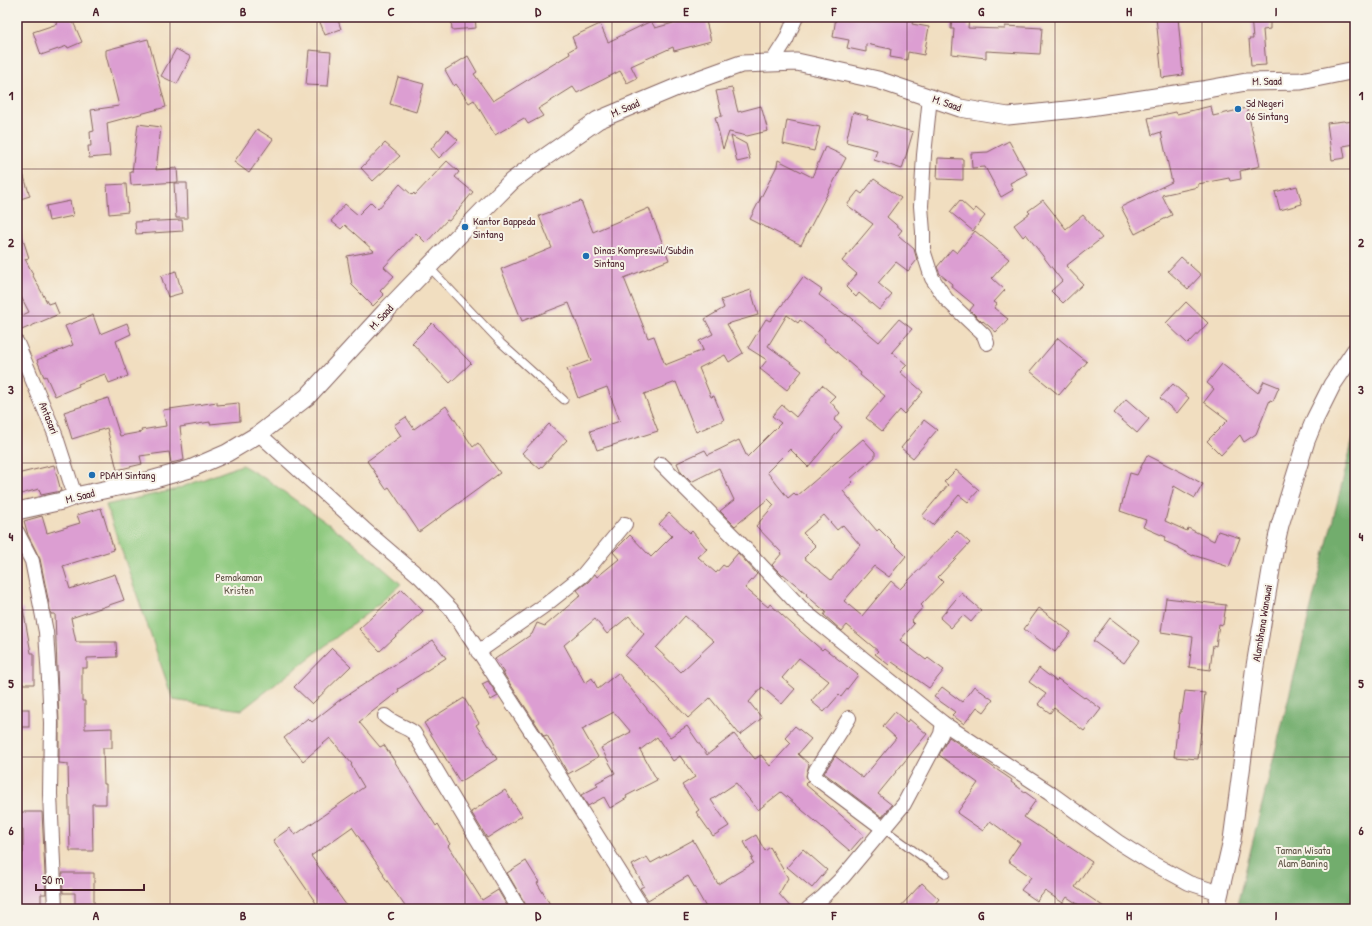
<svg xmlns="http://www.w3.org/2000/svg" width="1372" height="926" font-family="'Patrick Hand',sans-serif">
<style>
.green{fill:#8dc97e;stroke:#6c7454}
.forest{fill:#72ad6d;stroke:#5e664c}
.building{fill:#dc9ed2;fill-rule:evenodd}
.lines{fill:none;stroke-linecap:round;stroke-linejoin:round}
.service-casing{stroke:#84625f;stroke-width:9}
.minor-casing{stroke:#84625f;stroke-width:16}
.tertiary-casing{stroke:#84625f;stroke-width:19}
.service{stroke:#fff;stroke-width:7}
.minor{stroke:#fff;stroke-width:14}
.tertiary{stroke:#fff;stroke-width:17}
.grid{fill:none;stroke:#4a1f2b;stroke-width:1;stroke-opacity:0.55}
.poi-dot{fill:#1f6fb2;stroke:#f7f3e8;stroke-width:1.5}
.labels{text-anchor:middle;stroke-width:4;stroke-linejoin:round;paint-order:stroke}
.street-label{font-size:11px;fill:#4a1f2b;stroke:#f7f3e8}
.poi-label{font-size:11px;fill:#4a1f2b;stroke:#f7f3e8;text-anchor:start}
.park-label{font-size:11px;fill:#5e5244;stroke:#f7f3e8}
.neatline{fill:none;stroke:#4a1f2b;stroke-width:1.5}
.grid-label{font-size:13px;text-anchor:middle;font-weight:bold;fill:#4a1f2b}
</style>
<rect width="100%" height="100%" fill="#f7f3e8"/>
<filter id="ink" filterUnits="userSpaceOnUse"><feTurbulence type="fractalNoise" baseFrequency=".025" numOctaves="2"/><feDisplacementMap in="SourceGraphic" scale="8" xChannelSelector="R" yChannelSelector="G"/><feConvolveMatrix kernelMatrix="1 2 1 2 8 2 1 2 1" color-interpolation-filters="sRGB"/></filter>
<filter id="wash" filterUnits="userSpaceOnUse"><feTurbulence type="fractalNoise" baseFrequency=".012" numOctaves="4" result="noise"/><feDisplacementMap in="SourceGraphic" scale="16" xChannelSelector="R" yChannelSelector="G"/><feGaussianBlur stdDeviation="0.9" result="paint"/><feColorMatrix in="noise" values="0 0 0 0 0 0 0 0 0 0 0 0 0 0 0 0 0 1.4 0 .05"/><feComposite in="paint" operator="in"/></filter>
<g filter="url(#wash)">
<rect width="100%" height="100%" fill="#f1dec0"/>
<polygon class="green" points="242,465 269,481 353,542 401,584 374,608 242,710 173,700 106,505 174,490"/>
<polygon class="forest" points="1355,431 1355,909 1236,909 1237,905"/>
<g id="blocks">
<g class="building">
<polygon points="54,17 71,17 82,42 68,48 67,46 41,55 33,32 57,24"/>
<polygon points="318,17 337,17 341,29 325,35"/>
<polygon points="451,17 475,17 476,28 452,30"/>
<polygon points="695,17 705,17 711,41 674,51 673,47 631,66 637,78 627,83 620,71 577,93 573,87 538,109 543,116 528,124 524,118 495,135 474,100 469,103 456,84 454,86 445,70 468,56 477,72 474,74 493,101 570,54 569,51 576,47 572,37 600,24 608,42 651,21 655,28"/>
<polygon points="836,17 883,17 897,20 898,17 899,17 913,20 912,24 929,27 924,55 908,52 907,60 890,57 891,49 866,44 866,52 847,48 849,40 833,37"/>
<polygon points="952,17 969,17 968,28 1005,29 1005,26 1042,28 1040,54 986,51 986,58 952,54 954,29 951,29"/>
<polygon points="1156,17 1178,17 1183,75 1162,78"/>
<polygon points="1251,17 1270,17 1270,29 1263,30 1266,65 1251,66 1249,39 1253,39"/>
<polygon points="148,39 166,107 107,123 110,156 89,158 88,146 91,146 90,132 94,131 91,110 119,106 106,55 106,50"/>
<polygon points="176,49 191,57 177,84 161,76"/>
<polygon points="309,50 331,52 328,86 306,85"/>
<polygon points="398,77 424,84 416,112 390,104"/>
<polygon points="732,88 738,112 761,106 768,131 747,136 729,132 723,149 715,117 722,116 716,91"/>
<polygon points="1211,106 1213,116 1247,108 1260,166 1240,171 1241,179 1230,181 1229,178 1198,184 1198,187 1162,195 1172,215 1135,234 1121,207 1172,182 1161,132 1152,135 1148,118 1176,112 1177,114"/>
<polygon points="853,112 868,116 867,119 913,132 902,169 874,160 877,150 846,142"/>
<polygon points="787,120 820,127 814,151 783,144"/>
<polygon points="1344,121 1345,122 1355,121 1355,144 1343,146 1345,158 1332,160 1327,123"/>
<polygon points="138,124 161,127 156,170 177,168 178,182 131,185 130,172 132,172"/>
<polygon points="257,129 273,139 249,173 234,162"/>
<polygon points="447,130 458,140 439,158 431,149"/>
<polygon points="731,136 746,144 750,159 737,162"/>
<polygon points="1009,141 1027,174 1010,183 1013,190 1001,197 985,167 972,168 971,153 988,152"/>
<polygon points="385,143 400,156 373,181 361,168"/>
<polygon points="825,147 840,154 846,158 801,245 750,219 777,166 778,160 812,177"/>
<polygon points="938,158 963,159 963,180 937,179"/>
<polygon points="447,161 459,172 455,177 473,192 449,221 447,220 426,243 416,233 384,267 394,276 380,291 384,295 373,306 352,285 347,256 374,251 345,225 341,229 331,221 345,204 358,215 371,202 378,209 400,184 412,195 414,193 415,195"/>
<polygon points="17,164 20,164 30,196 17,200"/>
<polygon points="874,179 901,198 887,217 902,230 898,235 914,249 917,260 908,271 896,262 878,283 892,295 879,310 859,293 856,297 846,287 857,274 842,261 873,224 847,205 858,191 862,194"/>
<polygon points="174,183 187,183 188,218 176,218"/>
<polygon points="126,184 128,212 109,214 107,185"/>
<polygon points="1297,186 1302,204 1280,210 1275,192"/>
<polygon points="960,200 973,212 976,208 985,216 973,231 950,212"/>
<polygon points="1043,200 1066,229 1083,215 1102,238 1066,266 1083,284 1063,303 1051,291 1062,281 1026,234 1023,237 1014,225 1030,213 1028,211"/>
<polygon points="70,201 73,216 49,221 46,206"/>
<polygon points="581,201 593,232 649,208 669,260 624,278 648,338 654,336 665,365 703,350 699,341 713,334 705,319 724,308 721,300 751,290 758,315 727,324 743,353 729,362 725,355 699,368 711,397 714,396 724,420 696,432 676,382 644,394 658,431 597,450 590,431 620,421 607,387 578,398 567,369 591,360 569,303 522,321 501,269 552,248 539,216"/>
<polygon points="182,220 183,231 136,234 135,222"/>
<polygon points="17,227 19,227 29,258 25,259 33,274 32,274 48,304 54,302 59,314 17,332 17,318 29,312 17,289"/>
<polygon points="975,231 1009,259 992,278 1005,290 994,302 997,304 994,308 1008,319 996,332 983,321 982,322 970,310 974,305 951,286 952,284 940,274 937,267 952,249 957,253"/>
<polygon points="1181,257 1201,275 1188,289 1168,271"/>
<polygon points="176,271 182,293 168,297 161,276"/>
<polygon points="803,277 822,290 819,295 846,315 846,314 879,342 899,319 912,329 892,352 907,365 900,372 923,392 904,414 900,410 882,431 866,418 885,396 860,375 861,373 824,341 825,339 800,320 798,323 787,315 768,346 802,371 787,390 760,369 767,360 748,348 766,319 770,321"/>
<polygon points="1186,302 1208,323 1188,344 1166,323"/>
<polygon points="93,315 100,334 127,323 131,334 116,341 128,376 109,383 105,374 78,384 79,386 55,396 46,376 44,377 37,360 73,345 65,326"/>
<polygon points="432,323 471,363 450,383 412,343"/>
<polygon points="1058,338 1087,362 1059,395 1030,371"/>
<polygon points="1222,364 1258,393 1264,381 1279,387 1273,401 1270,400 1256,434 1244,442 1240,435 1221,455 1207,441 1228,420 1204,402 1214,389 1207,383"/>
<polygon points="1173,384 1189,398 1177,413 1160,398"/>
<path d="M822,385l13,11 -5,5 10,12 -6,7 8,7 -34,40 -18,-18 -23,23 21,26 6,-5 3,3 66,-57 12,13v5l-25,22 3,3 -10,9 34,40 2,-2 27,27 -17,21 -15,-11 -30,35 18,15 29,-35 9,8 57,-58 13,12 -32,34 5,5 -22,23 2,2 -12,14 3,3 -14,16 26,20 2,-2 16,12 -15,18 -37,-26 -3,3 -14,-11 3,-3 -31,-26 -5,6 -18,-16 2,-3 -20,-17 1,-1 -24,-20 -1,1 -10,-10 10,-12 -26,-27 18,-21 -6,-6 -33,27 -15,-15 14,-11 -15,-32 -28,14 -10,-10 -4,-9 28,-13 3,5 31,-15 8,17 34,-34 -9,-7 10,-11 14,12zM824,515l13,15 6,-5 17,20 -29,35 -27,-22 12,-12 -13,-13z"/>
<polygon points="108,398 120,436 142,432 141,430 166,426 163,410 217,402 217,405 239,403 240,421 210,424 210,422 180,427 184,460 171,463 169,452 140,456 142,464 117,470 107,428 72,439 64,412"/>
<polygon points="1126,399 1149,419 1137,433 1114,413"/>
<polygon points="446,406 473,447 478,443 500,473 419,532 389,487 386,489 367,461 401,436 394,425 406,417 414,429"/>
<polygon points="924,420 937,430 913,458 901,448"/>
<polygon points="549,424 567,440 540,469 522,453"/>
<polygon points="1147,455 1183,473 1203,484 1195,498 1174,486 1165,521 1187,531 1188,528 1214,541 1218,531 1240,538 1229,567 1193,555 1193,556 1178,548 1178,547 1164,541 1166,537 1143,527 1146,520 1120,511 1130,473 1137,475"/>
<polygon points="54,465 61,491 41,495 39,489 17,495 17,474"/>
<polygon points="956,470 979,490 968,502 959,495 933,525 922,516 948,485 944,482"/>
<polygon points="101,508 114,550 63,566 70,589 115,574 124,600 71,618 76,642 116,642 117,657 87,658 87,668 82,668 82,701 85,701 85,729 112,728 112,748 103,748 104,784 106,784 106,804 92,804 93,851 70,851 68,764 59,763 59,723 55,614 51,614 40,559 28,535 24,521 42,516 47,533 80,523 77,515"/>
<path d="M669,513l21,20 2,-2 15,18 -9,8 18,16 7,-8 3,2 12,-14 19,21 -12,14 23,19 2,-3 23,21 29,25 2,-2 34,27 -17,22 -2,-2 -15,17 -13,-11 18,-20 -30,-23 -17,20 13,11 -13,15 -20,-17 -13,15 13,16 -22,17 -30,-37 -22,20 -34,-36 -29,-26 19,-22 -15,-18 -22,18 -12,-15 -31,26 21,38 7,-5 6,11 20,-16 52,64 17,-11 20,29 27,-21 21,25 6,-4 9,11 21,-23 -6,-6 10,-11 16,13 -13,15 11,10 -3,12 2,5 -3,3 59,51 -14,16 -69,-59 -23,18 -22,-27 -25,17 18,26 -16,10 -17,-24 3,-2 -17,-25 13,-8 -15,-21 -7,5 -16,-24 -17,13 17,30 -31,16 1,2 -17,10 -6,-11 -16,9 -7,-11 17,-9 -2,-3 19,-10 -14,-25 30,-16 -17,-20 -32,17 16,28 -30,17 -21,-39 -3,1 -41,-63h2l-10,-14 37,-25 5,-11 8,3 36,-31 -4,-5 11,-8 7,-8 2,3 22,-18 -6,-7 17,-17 21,22 21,-21 -13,-12zM685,616l29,25 -33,31 -25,-24z"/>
<polygon points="402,589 423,611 380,651 359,629"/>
<polygon points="961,593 981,610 971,622 963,615 951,628 940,618"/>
<polygon points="1166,598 1226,605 1223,625 1219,624 1216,646 1213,645 1210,670 1189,667 1193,637 1161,632"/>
<polygon points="23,608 31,653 34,653 34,684 17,684 17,609"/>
<polygon points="1039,608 1071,632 1055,652 1024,629"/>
<polygon points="1110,618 1140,641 1124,663 1093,641"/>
<polygon points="433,640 446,658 398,689 399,691 359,722 380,747 384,745 436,826 438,824 450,844 448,846 482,900 498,890 509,909 407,909 383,875 384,874 352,827 311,856 349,909 320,909 273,840 290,828 295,835 364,787 351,765 352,764 330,738 303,761 284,738 308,718 312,722 341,699"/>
<polygon points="332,648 351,666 312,704 294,687"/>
<polygon points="1039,668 1056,681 1058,679 1084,698 1085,697 1101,709 1084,731 1054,708 1050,713 1038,704 1046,694 1029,682"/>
<polygon points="488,681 498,696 491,700 482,684"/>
<polygon points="974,686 993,700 984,712 977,707 964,724 952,715 955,712 934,697 942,687 962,702"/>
<polygon points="1185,691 1205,693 1198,759 1174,757 1177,731 1178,731 1180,711 1182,711"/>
<polygon points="464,698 479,723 476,725 497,759 460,782 424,723"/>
<rect x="17" y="709" width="12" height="18"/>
<polygon points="895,712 907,722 909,719 927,734 878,794 892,805 882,817 824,773 835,756 863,778 896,738 883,726"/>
<polygon points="949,737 1012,780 1011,782 1036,800 1024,817 1092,862 1075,887 1107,909 1085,909 1067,897 1063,903 1045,891 1037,901 1021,890 1031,877 1008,861 1020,843 990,821 983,831 957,813 978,783 939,755"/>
<polygon points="505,790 522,816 487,838 471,812"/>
<polygon points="17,812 42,812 46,894 41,894 41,909 17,909 17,853 23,853 23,829 17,829"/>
<polygon points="756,835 765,851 770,847 788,878 779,894 792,909 707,909 688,876 648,900 640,888 644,886 632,865 647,857 651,863 693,840 718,884 754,863 751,859 753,858 744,842"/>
<polygon points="803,849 827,870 812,888 787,867"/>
<polygon points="526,861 539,882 537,883 553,909 527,909 526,905 507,873"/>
<polygon points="62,873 94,873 94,909 75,909 75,893 63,893"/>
<polygon points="922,883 939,899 931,909 898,909"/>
</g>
</g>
</g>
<g filter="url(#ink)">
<use href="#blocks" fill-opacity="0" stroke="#84625f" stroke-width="1"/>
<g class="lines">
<defs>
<g id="service">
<polyline points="429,267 501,343 564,400"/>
<polyline points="884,829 946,874"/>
</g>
<g id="minor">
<polyline points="772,62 786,40 796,17"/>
<polyline points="930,97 924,155 921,206 923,232 923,250 932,278 946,299 984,335 987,343"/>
<polyline points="17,343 55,434 75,496"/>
<polyline points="259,434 364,529 420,577 451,609 538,742 643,909"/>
<polyline points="661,464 738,541 804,611 943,723 1049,792 1118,842 1150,862 1189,883 1220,893"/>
<polyline points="17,532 32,561 46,632 49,679 51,723 50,794 55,909"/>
<polyline points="478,652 544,606 583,575 625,524"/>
<path d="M385,716c8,8 20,10 29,17l105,176"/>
<polyline points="849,718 816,770 814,775 816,778 884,829"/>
<polyline points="808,909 823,897 843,877 904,804 941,734 943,723"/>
</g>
<g id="tertiary">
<polyline points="17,511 62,501 75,496 151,480 190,469 227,453 259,434 307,397 385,312 496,197 512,181 528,169 598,120 677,87 741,64 797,62 878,80 960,108 1008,116 1076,109 1202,90 1246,82 1301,81 1355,70"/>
<polyline points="1216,909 1232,840 1254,672 1274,552 1280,525 1306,441 1315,419 1332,385 1355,351"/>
</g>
</defs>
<use href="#service" class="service-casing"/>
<use href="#minor" class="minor-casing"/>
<use href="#tertiary" class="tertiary-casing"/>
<use href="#service" class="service"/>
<use href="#minor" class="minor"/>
<use href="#tertiary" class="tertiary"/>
</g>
</g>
<path class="grid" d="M170,17v892M317,17v892M465,17v892M612,17v892M760,17v892M907,17v892M1055,17v892M1202,17v892M17,169h1338M17,316h1338M17,463h1338M17,610h1338M17,757h1338"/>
<g class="poi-dot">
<circle cx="1238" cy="109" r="4"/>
<circle cx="465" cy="227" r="4"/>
<circle cx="586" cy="256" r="4"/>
<circle cx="92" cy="475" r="4"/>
</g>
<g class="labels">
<g class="street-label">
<text transform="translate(1267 81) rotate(-1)" y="4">M. Saad</text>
<text transform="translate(947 103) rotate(19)" y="4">M. Saad</text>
<text transform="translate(625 108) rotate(-23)" y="4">M. Saad</text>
<text transform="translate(381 317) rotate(-47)" y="4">M. Saad</text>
<text transform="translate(49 418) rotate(68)" y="4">Antasari</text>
<text transform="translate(80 496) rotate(-14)" y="4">M. Saad</text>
<text transform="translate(1262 623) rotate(-81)" y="4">Alambhana Wanawai</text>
</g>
<g class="poi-label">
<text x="1246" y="107">Sd Negeri<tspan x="1246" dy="13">06 Sintang</tspan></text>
<text x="473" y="225">Kantor Bappeda<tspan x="473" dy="13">Sintang</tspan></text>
<text x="594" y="254">Dinas Kompreswil/Subdin<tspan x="594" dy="13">Sintang</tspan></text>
<text x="100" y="479">PDAM Sintang</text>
</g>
<g class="park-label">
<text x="239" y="581">Pemakaman<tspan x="239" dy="13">Kristen</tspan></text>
<text x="1303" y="854">Taman Wisata<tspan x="1303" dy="13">Alam Baning</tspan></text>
</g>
</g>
<rect width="1372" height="926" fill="none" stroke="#f7f3e8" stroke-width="44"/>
<path d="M36 884v6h108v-6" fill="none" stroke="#4a1f2b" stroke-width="2"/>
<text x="42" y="884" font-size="12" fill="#4a1f2b" stroke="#f7f3e8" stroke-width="3" paint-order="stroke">50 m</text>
<rect x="22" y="22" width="1328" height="882" class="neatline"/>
<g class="grid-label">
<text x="96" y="16">A</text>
<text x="243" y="16">B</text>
<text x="391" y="16">C</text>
<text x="538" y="16">D</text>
<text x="686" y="16">E</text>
<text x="834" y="16">F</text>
<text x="981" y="16">G</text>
<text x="1129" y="16">H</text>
<text x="1276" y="16">I</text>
<text x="11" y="100">1</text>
<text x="1361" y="100">1</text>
<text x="11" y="247">2</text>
<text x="1361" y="247">2</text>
<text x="11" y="394">3</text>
<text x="1361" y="394">3</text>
<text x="11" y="541">4</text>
<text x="1361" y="541">4</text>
<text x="11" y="688">5</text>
<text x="1361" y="688">5</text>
<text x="11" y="835">6</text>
<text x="1361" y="835">6</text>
<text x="96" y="920">A</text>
<text x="243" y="920">B</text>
<text x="391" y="920">C</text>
<text x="538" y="920">D</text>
<text x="686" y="920">E</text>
<text x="834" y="920">F</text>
<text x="981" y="920">G</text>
<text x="1129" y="920">H</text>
<text x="1276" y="920">I</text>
</g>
</svg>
